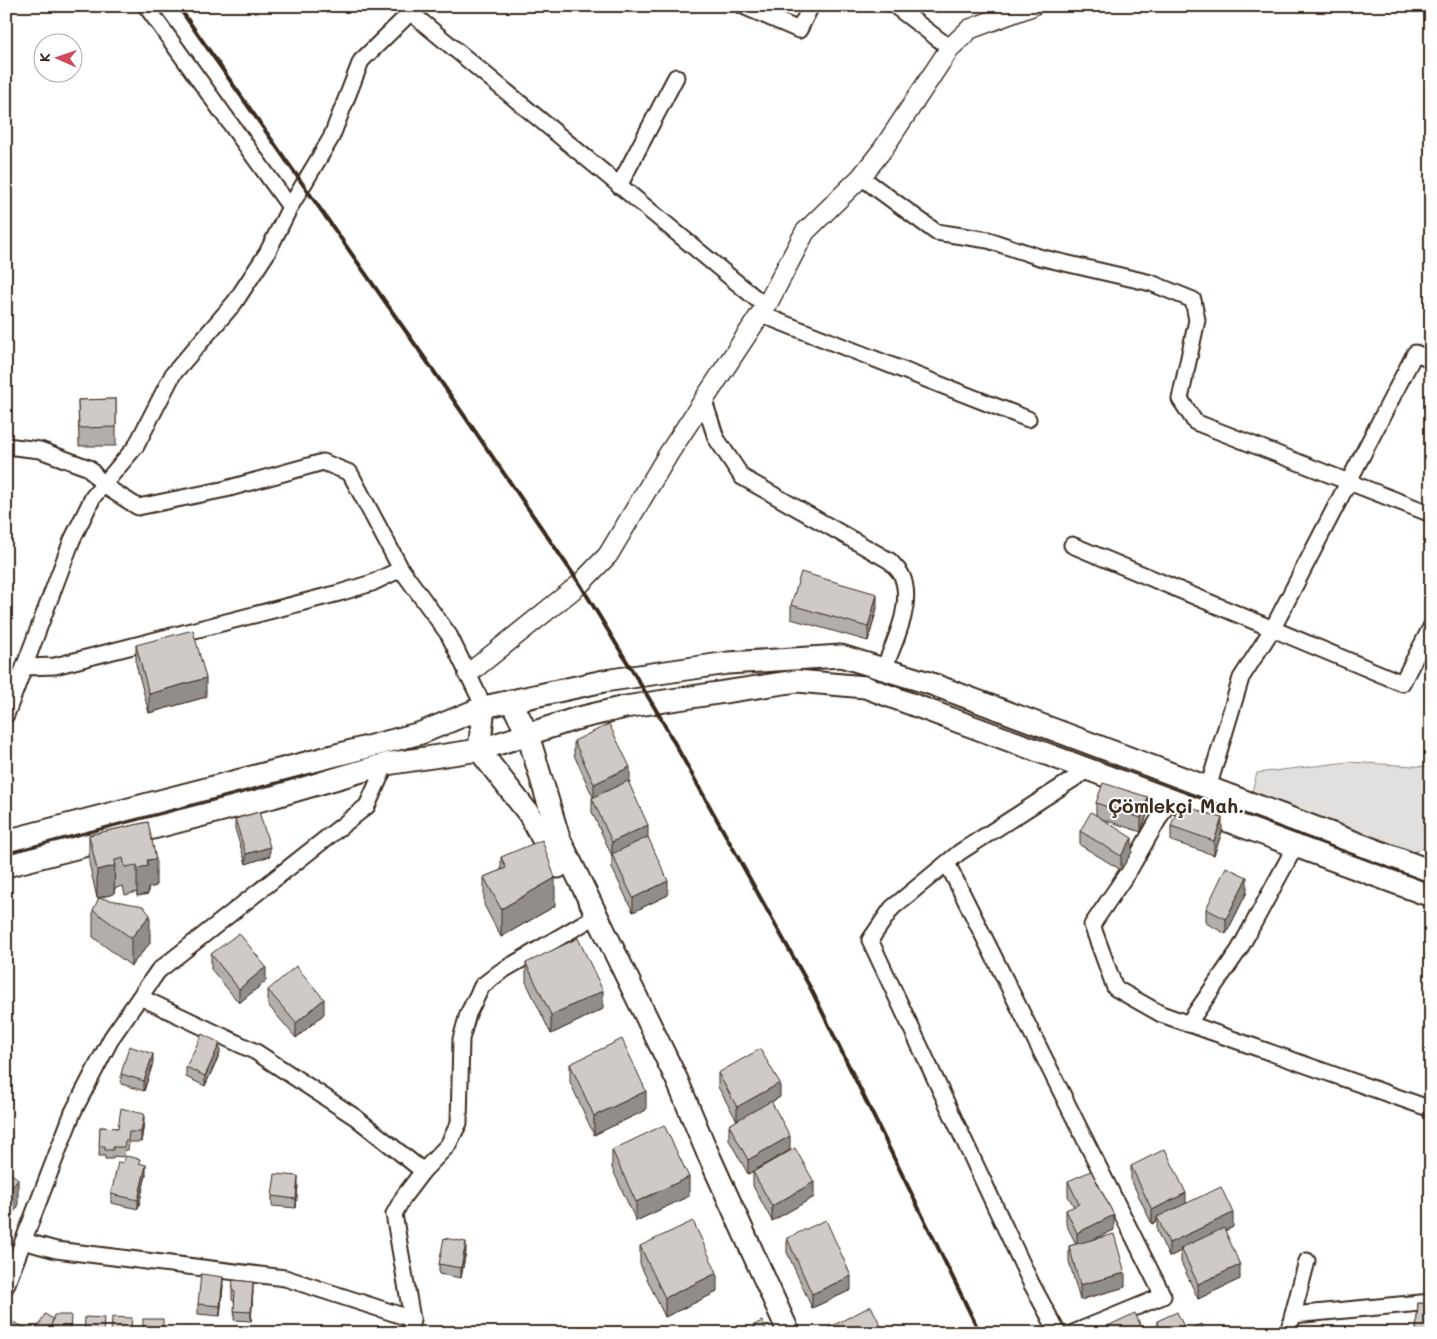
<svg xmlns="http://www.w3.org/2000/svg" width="1437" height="1339" font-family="Mali,sans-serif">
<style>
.green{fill:#e2e0de;stroke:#8e857e}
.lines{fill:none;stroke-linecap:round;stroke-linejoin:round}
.minor-casing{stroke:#3b2a1e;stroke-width:19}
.tertiary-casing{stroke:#3b2a1e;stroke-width:22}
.secondary-casing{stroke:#3b2a1e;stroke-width:25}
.minor{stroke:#fff;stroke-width:15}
.tertiary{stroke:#fff;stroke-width:19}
.secondary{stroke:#fff;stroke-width:21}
.rail{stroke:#3b2a1e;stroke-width:4}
.wall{fill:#b2aeab;stroke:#3b2a1e}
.shaded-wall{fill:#918d8b;stroke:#3b2a1e}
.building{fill:#cfcac7;stroke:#3b2a1e}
.labels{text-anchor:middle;stroke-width:4;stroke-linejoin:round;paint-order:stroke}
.district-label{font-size:19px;font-weight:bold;fill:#3b2a1e;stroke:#fff}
</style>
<rect width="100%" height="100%" fill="#fff"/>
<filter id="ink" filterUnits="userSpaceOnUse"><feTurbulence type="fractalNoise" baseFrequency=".02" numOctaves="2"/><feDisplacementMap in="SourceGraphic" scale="10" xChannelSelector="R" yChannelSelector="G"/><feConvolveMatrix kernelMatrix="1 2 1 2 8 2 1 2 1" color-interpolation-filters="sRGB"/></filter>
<g filter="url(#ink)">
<polygon class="green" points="1348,762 1431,767 1431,845 1409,854 1251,795 1257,773"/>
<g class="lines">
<defs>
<g id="minor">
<polyline points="146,6 290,207"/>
<polyline points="743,6 799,30 811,6"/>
<polyline points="895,6 950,48"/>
<polyline points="410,12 765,306"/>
<polyline points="861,177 936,232 988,240 1039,257 1151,283 1193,300 1197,320 1180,399 1195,422 1431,514"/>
<polyline points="619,186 676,77"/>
<polyline points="760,314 1028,419"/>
<path d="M704,401l12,37 26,39 148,84c4,5 10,10 12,15 12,29 -8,66 -18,93"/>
<polyline points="6,446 40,450 89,468 103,485 138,507 226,489 323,462 350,473 401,569 449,635 484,707"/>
<polyline points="1072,545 1402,683 1431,627"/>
<polyline points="25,667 55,666 339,593 372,583 401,569"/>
<polyline points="6,715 72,540 93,497 136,446 173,374 235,302 267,253 290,207 331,138 361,61 417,6"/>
<polyline points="1208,788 1241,678 1273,628 1415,353 1431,359"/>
<polyline points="1170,799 1130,869 1092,925 1115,988 1161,1014 1431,1109"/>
<polyline points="947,863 1163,1296 1073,1333"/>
<polyline points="140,997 256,1052 355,1117 423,1171"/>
<polyline points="1188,1024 1239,950 1296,845"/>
<polyline points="23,1241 56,1250 285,1278 412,1319"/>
<polyline points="6,1286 73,1112 112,1037 158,971 367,806 386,764"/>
<polyline points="1293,1315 1431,1302"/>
<polyline points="410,1333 412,1319 394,1214 404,1196 423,1171 448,1145 459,1123 461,1039 468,1014 482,986 500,972 587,921"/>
<polyline points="1058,1333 1031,1283 870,940 892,908 960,852 1089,769"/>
<polyline points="1288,1333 1307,1261"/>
</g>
<polyline id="tertiary" points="468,674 580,584 608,555 669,453 769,301 805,232 861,177 883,149 950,48 970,29 1032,6"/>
<g id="secondary">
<polyline points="511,701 528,735 559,838 677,1080 705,1147 789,1333"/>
<polyline points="484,707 479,750 529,814 558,867"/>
<polyline points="6,841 421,733 484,707 604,681 728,663 841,656 929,683 1431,871"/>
<polyline points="6,866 273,797 386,764 479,750 575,719 625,707 797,681 865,687 1431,896"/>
</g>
</defs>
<use href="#minor" class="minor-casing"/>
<use href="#tertiary" class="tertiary-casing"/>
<use href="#secondary" class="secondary-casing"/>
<use href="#minor" class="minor"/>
<use href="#tertiary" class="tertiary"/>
<use href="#secondary" class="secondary"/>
<polyline class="rail" points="178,6 426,360 580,584 659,715 811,989 980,1333"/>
</g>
<g class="wall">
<polygon points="116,399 116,446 79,446 78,400"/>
<polygon points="791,605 877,608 868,641 791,619"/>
<polygon points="136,645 206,697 149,713 136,664"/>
<polygon points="574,741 630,782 628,782 668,895 633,912 612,868 612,856 592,812 592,798 593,797 574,755"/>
<polygon points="1096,803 1148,812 1141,832 1102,819 1132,852 1121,870 1080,845 1080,831 1096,816"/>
<polygon points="235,819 270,856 246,864 235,829"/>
<polygon points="148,822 156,886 148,888 148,894 137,896 137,892 125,895 123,886 115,888 114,894 97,898 89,863 89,835"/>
<polygon points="1171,826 1222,832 1214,855 1171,841"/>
<polygon points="501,857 555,906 501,937 484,905 484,877 501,870"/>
<polygon points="1247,892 1226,934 1206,923 1206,909"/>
<polygon points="93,910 150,943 131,966 93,937"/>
<polygon points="211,954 266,981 239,1003 211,969"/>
<polygon points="526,963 603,1009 551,1034 526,982"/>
<polygon points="268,990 324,1014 296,1038 268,1005"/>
<polygon points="220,1053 205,1086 186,1077 186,1067"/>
<polygon points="153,1063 144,1091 121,1084 121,1074"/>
<polygon points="570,1064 646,1110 594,1135 570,1082"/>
<polygon points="718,1073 780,1097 771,1102 790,1150 748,1174 729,1140 729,1125 737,1121 718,1087"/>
<polygon points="144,1123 141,1142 129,1142 128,1150 125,1150 124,1157 113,1156 113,1159 105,1159 105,1156 99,1156 100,1127 118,1128"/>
<polygon points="612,1150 689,1196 636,1221 612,1168"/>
<polygon points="123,1163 140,1164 146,1175 138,1209 111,1203 111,1194"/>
<polygon points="1131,1166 1186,1203 1233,1227 1225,1231 1240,1279 1198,1299 1181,1262 1181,1251 1169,1257 1157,1231 1157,1221 1152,1224 1131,1180"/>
<polygon points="753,1172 814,1197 772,1221 753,1186"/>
<polygon points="1068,1181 1114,1230 1092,1240 1125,1287 1080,1300 1069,1261 1069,1246 1076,1244 1066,1224 1066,1210 1074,1207 1068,1196"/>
<polygon points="298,1185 296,1208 272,1206 272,1196"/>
<polygon points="787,1238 851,1290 812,1308 787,1252"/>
<polygon points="640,1246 717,1292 665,1317 640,1264"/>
<polygon points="466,1251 461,1278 439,1274 439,1264"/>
<polygon points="223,1286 220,1316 198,1314 198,1304"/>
<polygon points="232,1290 253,1291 251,1321 234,1320 235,1302 232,1300"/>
<polygon points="1418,1303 1431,1304 1431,1333 1416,1333"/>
<polygon points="53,1319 71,1325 71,1333 8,1333 37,1332 37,1329"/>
<polygon points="1157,1321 1186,1331 1205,1333 1157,1333"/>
</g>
<g class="shaded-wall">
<polygon points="877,594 877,608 868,641 868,627"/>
<polygon points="206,678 206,697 149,713 149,694"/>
<polygon points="630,767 630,782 594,799 594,784"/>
<polygon points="1148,797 1148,812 1141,832 1141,818"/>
<polygon points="1222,818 1222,832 1214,855 1214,841"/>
<polygon points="648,825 648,839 612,856 612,842"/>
<polygon points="1132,838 1132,852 1121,870 1121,856"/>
<polygon points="270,847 270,856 246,864 246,854"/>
<polygon points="156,859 156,886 148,888 148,894 137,896 137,868 147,860"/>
<polygon points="115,860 114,894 97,898 97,870"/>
<polygon points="1247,877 1247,892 1226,934 1226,919"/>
<polygon points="555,878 555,906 501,937 501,909"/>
<polygon points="668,881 668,895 633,912 633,898"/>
<polygon points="150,915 150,943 131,966 131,938"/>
<polygon points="266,967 266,981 239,1003 239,989"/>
<polygon points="603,991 603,1009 551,1034 551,1015"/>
<polygon points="324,999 324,1014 296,1038 296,1023"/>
<polygon points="220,1043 220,1053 205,1086 205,1076"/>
<polygon points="153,1054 153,1063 144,1091 144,1081"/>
<polygon points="780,1083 780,1097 737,1121 737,1107"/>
<polygon points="646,1091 646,1110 594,1135 594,1116"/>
<polygon points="144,1114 144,1123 141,1142 141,1132"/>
<polygon points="790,1136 790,1150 748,1174 748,1160"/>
<polygon points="146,1165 146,1175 138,1209 138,1200"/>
<polygon points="298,1176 298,1185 296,1208 296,1199"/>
<polygon points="689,1177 689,1196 636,1221 636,1202"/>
<polygon points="18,1179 18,1207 6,1221 6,1193"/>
<polygon points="814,1182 814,1197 772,1221 772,1206"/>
<polygon points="1186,1193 1186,1207 1157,1217 1157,1221 1152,1224 1152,1210"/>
<polygon points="1233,1213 1233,1227 1182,1251 1181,1248 1181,1251 1169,1257 1169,1243"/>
<polygon points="1114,1215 1114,1230 1077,1247 1077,1233"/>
<polygon points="466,1242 466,1251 461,1278 461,1268"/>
<polygon points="1240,1265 1240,1279 1198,1299 1198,1284"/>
<polygon points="717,1273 717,1292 665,1317 665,1298"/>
<polygon points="1125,1273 1125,1287 1080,1300 1080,1285"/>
<polygon points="851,1276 851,1290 812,1308 812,1294"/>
<polygon points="223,1277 223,1286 220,1316 220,1306"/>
<polygon points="253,1282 253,1291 251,1321 251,1312"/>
</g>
<g class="building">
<polygon points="116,399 116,427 79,428 78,400"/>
<polygon points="801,572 877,594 868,627 791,605"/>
<polygon points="193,630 206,678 149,694 136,645"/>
<polygon points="609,724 630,767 594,784 574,741"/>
<polygon points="628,781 648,825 612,842 592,798"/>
<polygon points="1103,783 1148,797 1141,818 1096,803"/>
<polygon points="1179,804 1222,818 1214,841 1171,826"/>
<polygon points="259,812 270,847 246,854 235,819"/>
<polygon points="1091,812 1132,838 1121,856 1080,831"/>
<polygon points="148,822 156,859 147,860 148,866 137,868 137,865 125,867 123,858 115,860 114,866 97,870 89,835"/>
<polygon points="648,837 668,881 633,898 612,854"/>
<polygon points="542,840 555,878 501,909 484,877 506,868 501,857"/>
<polygon points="1226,867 1247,877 1226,919 1206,909"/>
<polygon points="99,898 143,906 150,915 131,938 93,910"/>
<polygon points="239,933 266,967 239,989 211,954"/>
<polygon points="578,938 603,991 551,1015 526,963"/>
<polygon points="296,966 324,999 296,1023 268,990"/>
<polygon points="202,1034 220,1043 205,1076 186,1067"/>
<polygon points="622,1039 646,1091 594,1116 570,1064"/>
<polygon points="129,1046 153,1054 144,1081 121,1074"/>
<polygon points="760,1049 780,1083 737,1107 718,1073"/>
<polygon points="771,1101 790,1136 748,1160 729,1125"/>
<polygon points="121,1108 144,1114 141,1132 129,1132 128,1141 125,1141 124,1147 113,1147 113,1150 105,1150 105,1146 99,1146 100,1127 118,1128"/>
<polygon points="664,1125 689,1177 636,1202 612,1150"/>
<polygon points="795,1148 814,1182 772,1206 753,1172"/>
<polygon points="1165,1149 1186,1193 1152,1210 1131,1166"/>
<polygon points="126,1156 140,1159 139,1163 146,1165 138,1200 111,1194 118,1162 123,1163"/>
<polygon points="6,1169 18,1179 6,1193"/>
<polygon points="1091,1171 1114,1215 1077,1233 1066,1210 1079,1204 1068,1181"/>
<polygon points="275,1174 298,1176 296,1199 272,1196"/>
<polygon points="1221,1187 1233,1213 1169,1243 1157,1217"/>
<polygon points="826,1220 851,1276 812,1294 787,1238"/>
<polygon points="693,1221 717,1273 665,1298 640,1246"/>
<polygon points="1224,1228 1240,1265 1198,1284 1181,1248"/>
<polygon points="1114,1234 1125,1273 1080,1285 1069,1246"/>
<polygon points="444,1238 466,1242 461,1268 439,1264"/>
<polygon points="201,1274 223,1277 220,1306 198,1304"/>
<polygon points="233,1280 253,1282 251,1312 234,1311 235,1292 232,1290"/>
<polygon points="1418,1303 1431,1304 1431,1332 1416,1330"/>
<polygon points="871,1306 884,1332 830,1333 828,1328"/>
<polygon points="1177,1312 1186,1331 1201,1324 1205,1333 1163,1333 1157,1321"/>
<polygon points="1135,1313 1144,1333 1093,1333"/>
<polygon points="45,1314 53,1319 50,1333 45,1333 37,1329"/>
<polygon points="54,1315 71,1315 70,1333 50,1333 50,1330"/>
<polygon points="85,1317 104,1318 103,1333 84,1333"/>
<polygon points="112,1317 132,1318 131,1328 136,1329 136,1333 111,1333"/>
<rect x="143" y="1319" width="20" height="14"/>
<polygon points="762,1321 768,1333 752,1333 754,1325"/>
<polygon points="12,1322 39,1333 8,1333"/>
<polygon points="205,1328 225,1329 225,1333 205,1333"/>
</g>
</g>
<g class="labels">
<g class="district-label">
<text x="1176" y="813">Çömlekçi Mah.</text>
</g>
</g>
<rect width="1437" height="1339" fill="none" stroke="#fff" stroke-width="25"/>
<rect x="12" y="12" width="1412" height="1314" fill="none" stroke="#3b2a1e" stroke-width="2" filter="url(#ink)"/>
<g transform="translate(58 58) rotate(272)"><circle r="24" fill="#ffffff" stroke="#b1aaa5"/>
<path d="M0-4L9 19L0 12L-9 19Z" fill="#d1495b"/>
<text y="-8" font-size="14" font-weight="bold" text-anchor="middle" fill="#3b2a1e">K</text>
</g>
</svg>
